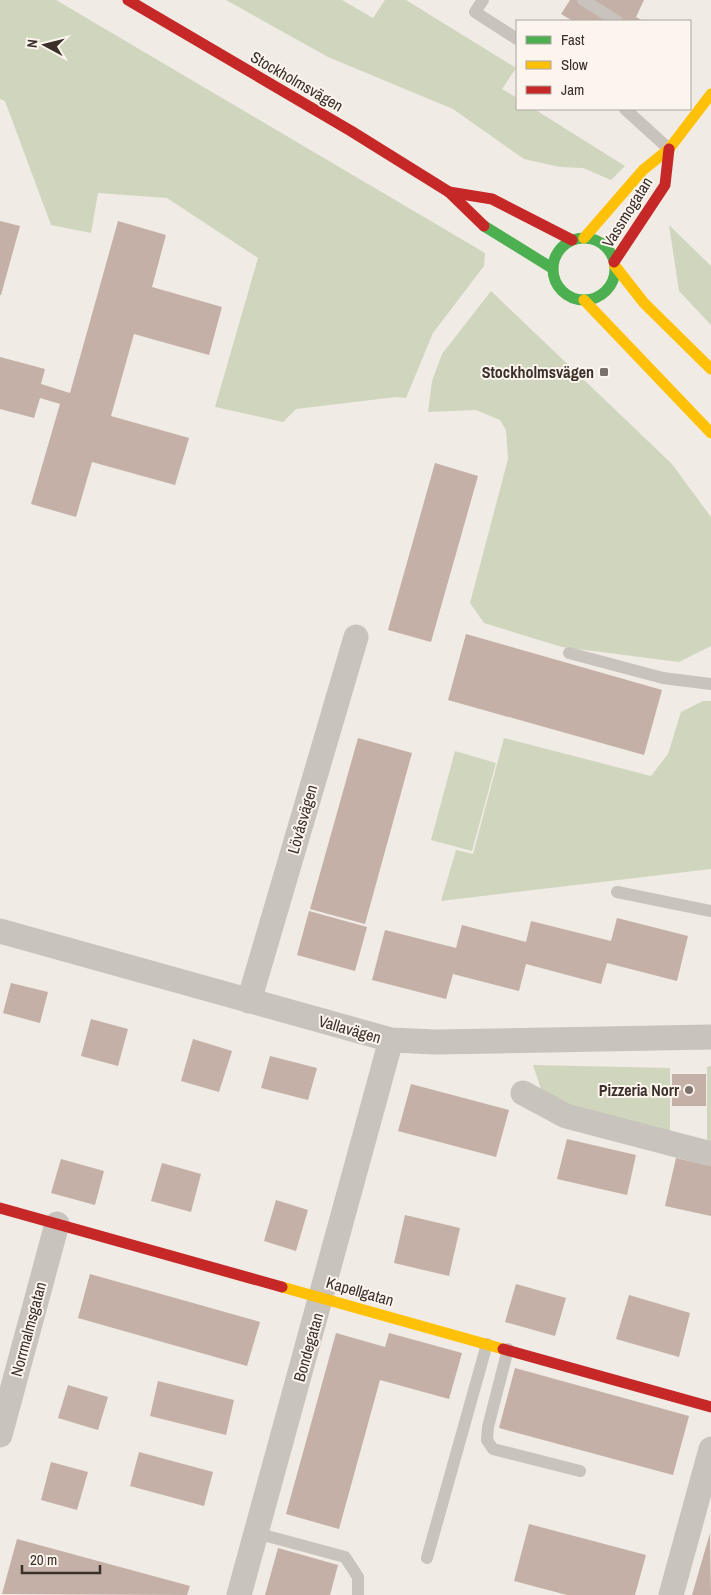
<svg xmlns="http://www.w3.org/2000/svg" width="711" height="1595" font-family="'Archivo Narrow',sans-serif">
<style>
.green{fill:#d0d6be}
.building{fill:#c4b0a6}
.lines{fill:none;stroke-linecap:round;stroke-linejoin:round}
.lane{stroke:#c9c3bd;stroke-width:12}
.street{stroke:#c9c3bd;stroke-width:25}
.fast{stroke:#4caf50;stroke-width:11}
.slow{stroke:#ffc107;stroke-width:11}
.jam{stroke:#c62828;stroke-width:11}
.poi-dot{fill:#7a716b;stroke:#fbf5ed;stroke-width:2}
.labels{text-anchor:middle;stroke-width:4;stroke-linejoin:round;paint-order:stroke}
.street-label{font-size:16px;fill:#3b302a;stroke:#fbf5ed}
.poi-label{font-size:16px;font-weight:bold;fill:#3b302a;stroke:#fbf5ed;text-anchor:end}
</style>
<rect width="100%" height="100%" fill="#f0ebe4"/>
<g class="green">
<polygon points="0,0 56,0 485,253 484,266 433,333 406,398 396,397 296,409 283,422 215,407 258,258 167,198 98,193 91,233 51,225 5,101 0,99"/>
<polygon points="226,0 342,0 373,18 385,0 406,0 516,68 502,89 517,98 517,109 534,109 625,166 611,180 583,168 560,167 524,159 453,109 328,57"/>
<polygon points="669,225 711,266 711,325 679,291"/>
<polygon points="491,291 672,464 711,517 711,646 679,662 562,647 484,623 470,603 508,459 506,430 500,420 476,410 428,412 432,381 442,354"/>
<polygon points="703,701 711,701 711,869 441,901 456,850 473,854 504,738 651,776 668,754 681,712"/>
<polygon points="455,751 496,763 472,851 431,840"/>
<polygon points="533,1065 670,1068 670,1133 565,1109 541,1089"/>
<polygon points="711,1066 711,1142 707,1141 707,1067"/>
</g>
<g class="building">
<polygon points="570,0 644,0 636,17 643,21 573,21 561,14"/>
<polygon points="0,221 20,226 1,295 0,295"/>
<polygon points="118,221 166,235 152,287 222,307 209,355 134,334 111,416 189,438 175,485 92,462 76,517 31,504 60,404 40,398 34,418 0,409 0,357 45,369 41,384 70,393"/>
<polygon points="435,463 478,476 431,642 388,630"/>
<polygon points="466,634 662,690 644,755 448,700"/>
<polygon points="358,738 412,753 365,924 310,909"/>
<polygon points="309,911 367,927 355,971 297,955"/>
<polygon points="617,918 688,936 677,981 607,963 601,984 526,964 519,991 453,974 446,999 372,980 385,930 456,948 462,925 526,942 531,921 611,941"/>
<polygon points="11,983 48,992 40,1023 3,1013"/>
<polygon points="91,1019 128,1029 118,1066 81,1056"/>
<polygon points="193,1039 232,1051 219,1092 181,1081"/>
<polygon points="270,1056 317,1068 308,1100 261,1088"/>
<rect x="672" y="1074" width="34" height="32"/>
<polygon points="411,1084 509,1110 496,1157 398,1131"/>
<polygon points="567,1139 636,1155 627,1195 557,1179"/>
<polygon points="676,1158 711,1166 711,1216 665,1206"/>
<polygon points="61,1159 104,1171 95,1205 51,1193"/>
<polygon points="162,1163 201,1174 191,1212 151,1201"/>
<polygon points="276,1200 308,1210 296,1251 264,1241"/>
<polygon points="405,1215 460,1228 449,1276 394,1263"/>
<polygon points="90,1274 260,1322 247,1366 78,1318"/>
<polygon points="516,1284 566,1298 555,1336 505,1322"/>
<polygon points="629,1295 690,1313 679,1357 616,1339"/>
<polygon points="336,1333 385,1347 389,1333 462,1353 449,1399 380,1380 339,1529 286,1514"/>
<polygon points="515,1368 689,1416 673,1475 499,1428"/>
<polygon points="158,1381 234,1400 226,1435 150,1416"/>
<polygon points="68,1385 108,1397 98,1430 58,1418"/>
<polygon points="139,1452 213,1472 204,1506 130,1486"/>
<polygon points="51,1462 88,1472 77,1510 41,1500"/>
<polygon points="529,1524 646,1555 635,1595 567,1595 514,1581"/>
<polygon points="710,1533 711,1595 692,1595"/>
<polygon points="17,1539 190,1586 187,1595 2,1594"/>
<polygon points="278,1548 338,1565 330,1595 265,1595"/>
</g>
<g class="lines">
<g class="lane">
<polyline points="483,0 475,12 517,39"/>
<polyline points="583,0 617,21"/>
<polyline points="625,109 669,149"/>
<polyline points="569,653 663,678 711,684"/>
<polyline points="617,892 711,911"/>
<polyline points="508,1349 488,1427 487,1440 493,1449 580,1471"/>
<polyline points="256,1533 345,1557 358,1577 358,1595"/>
<polyline points="427,1558 487,1344"/>
</g>
<g class="street">
<polyline points="0,931 391,1040 436,1042 711,1037"/>
<polyline points="249,1001 356,637"/>
<polyline points="523,1093 566,1116 711,1154"/>
<polyline points="0,1435 57,1224"/>
<polyline points="239,1595 391,1040"/>
<polyline points="671,1595 711,1449"/>
</g>
<g class="fast">
<polyline points="484,226 552,268"/>
<circle cx="584" cy="269" r="31"/>
</g>
<g class="slow">
<polyline points="584,238 643,170 669,149 711,94"/>
<polyline points="615,266 644,303 711,369"/>
<polyline points="584,300 711,433"/>
<polyline points="282,1287 503,1349"/>
</g>
<g class="jam">
<polyline points="128,0 351,131 449,192 484,226"/>
<polyline points="449,192 492,199 572,240"/>
<polyline points="614,262 665,185 669,149"/>
<polyline points="0,1208 282,1287"/>
<polyline points="503,1349 711,1407"/>
</g>
</g>
<g class="poi-dot">
<rect x="599" y="367" width="10" height="10" rx="2.5"/>
<circle cx="689" cy="1090" r="5"/>
</g>
<g class="labels">
<g class="street-label">
<text transform="translate(297 81) rotate(30)" y="6">Stockholmsvägen</text>
<text transform="translate(627 212) rotate(-58)" y="6">Vassmogatan</text>
<text transform="translate(302 819) rotate(-74)" y="6">Lövåsvägen</text>
<text transform="translate(350 1029) rotate(16)" y="6">Vallavägen</text>
<text transform="translate(360 1291) rotate(16)" y="6">Kapellgatan</text>
<text transform="translate(28 1329) rotate(-75)" y="6">Norrmalmsgatan</text>
<text transform="translate(308 1347) rotate(-74)" y="6">Bondegatan</text>
</g>
<g class="poi-label">
<text x="594" y="378">Stockholmsvägen</text>
<text x="679" y="1096">Pizzeria Norr</text>
</g>
</g>
<rect x="516" y="20" width="175" height="90" fill="#fbf5ed" stroke="#aea69f"/>
<rect x="526" y="36" width="25" height="8" fill="#4caf50" stroke="#aea69f"/>
<text x="561" y="45" font-size="15" fill="#3b302a">Fast</text>
<rect x="526" y="61" width="25" height="8" fill="#ffc107" stroke="#aea69f"/>
<text x="561" y="70" font-size="15" fill="#3b302a">Slow</text>
<rect x="526" y="86" width="25" height="8" fill="#c62828" stroke="#aea69f"/>
<text x="561" y="95" font-size="15" fill="#3b302a">Jam</text>
<g transform="translate(45 45) rotate(277)" stroke="#fbf5ed" stroke-width="4" paint-order="stroke">
<path d="M0-4L9 19L0 12L-9 19Z" fill="#3b302a"/>
<text y="-8" font-size="14" font-weight="bold" text-anchor="middle" fill="#3b302a">N</text>
</g>
<path d="M22 1565v8h78v-8" fill="none" stroke="#3b302a" stroke-width="2.5"/>
<text x="30" y="1565" font-size="15" fill="#3b302a" stroke="#fbf5ed" stroke-width="4" paint-order="stroke">20 m</text>
</svg>
